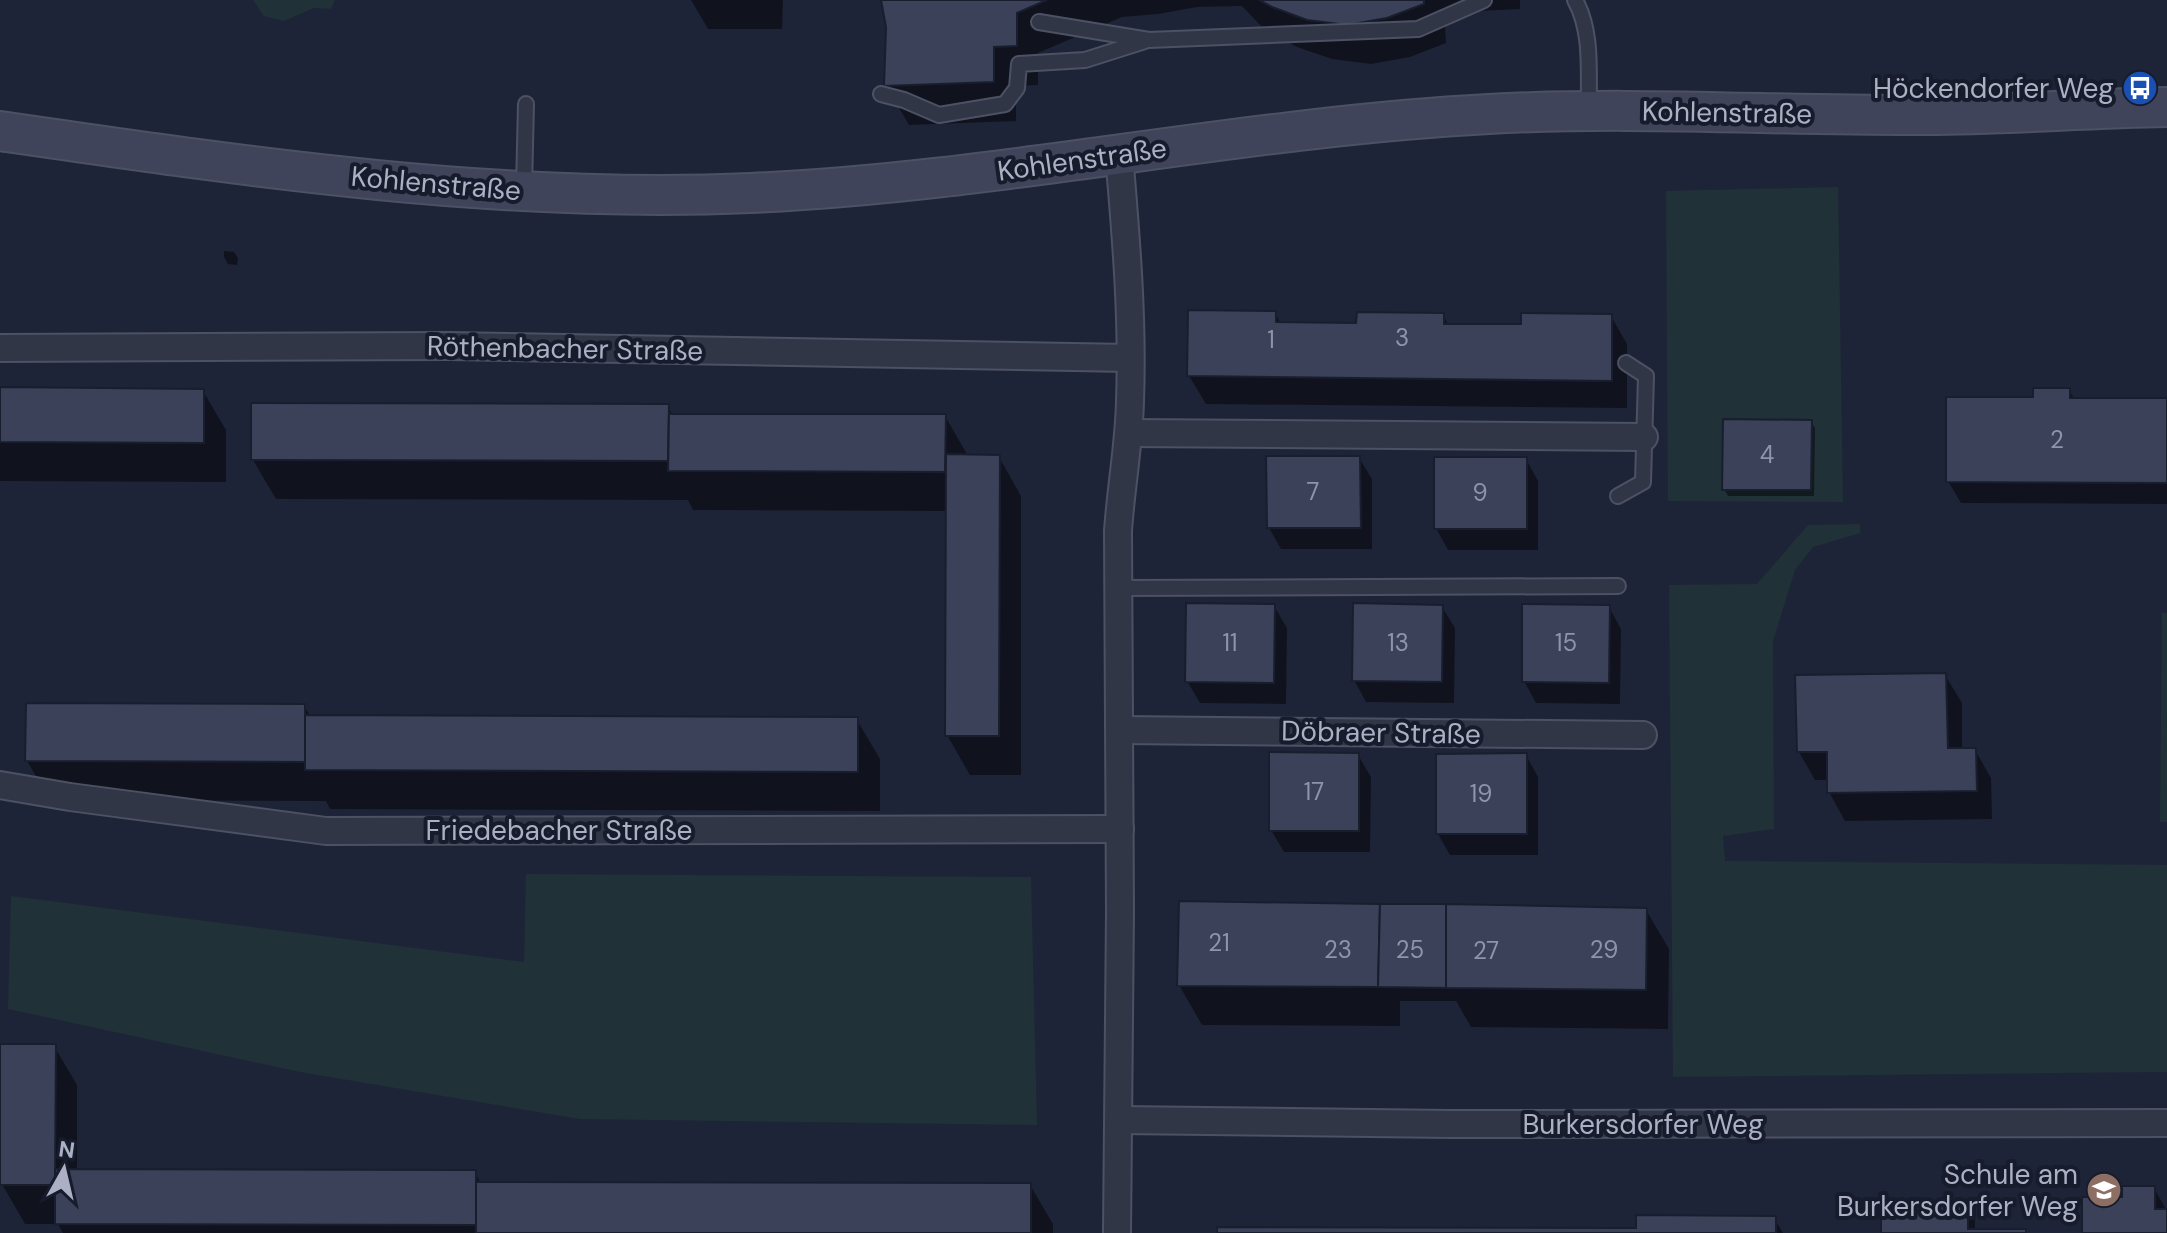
<svg xmlns="http://www.w3.org/2000/svg" width="2167" height="1233" font-family="'DM Sans',sans-serif">
<style>
.green{fill:#203138}
.shadow{fill:#0007}
.building{fill:#3a4158;stroke:#191e2e;stroke-width:2}
.lines{fill:none;stroke-linecap:round;stroke-linejoin:round}
.lane-casing{stroke:#4c5163;stroke-width:18}
.street-casing{stroke:#4c5163;stroke-width:30}
.secondary-casing{stroke:#4c5163;stroke-width:42}
.lane{stroke:#313647;stroke-width:14}
.street{stroke:#313647;stroke-width:26}
.secondary{stroke:#3f445b;stroke-width:38}
.labels{text-anchor:middle;stroke-width:8;stroke-linejoin:round;paint-order:stroke}
.number-label{font-size:24px;fill:#8f94aa}
.poi-label{font-size:28px;fill:#abb0c5;stroke:#171c2c;text-anchor:end}
.street-label{font-size:28px;fill:#abb0c5;stroke:#171c2c}
</style>
<rect width="100%" height="100%" fill="#1e2437"/>
<g class="green">
<polygon points="253,0 335,0 331,9 314,8 284,21 264,16"/>
<polygon points="1838,187 1843,502 1668,501 1666,191"/>
<polygon points="1860,524 1860,533 1813,547 1795,570 1773,641 1774,829 1723,836 1725,861 2167,865 2167,1072 1673,1077 1669,585 1757,584 1808,525"/>
<polygon points="2162,613 2167,613 2167,822 2160,822"/>
<polygon points="526,874 1031,877 1037,1125 580,1119 300,1072 8,1009 11,896 524,962"/>
</g>
<g class="shadow">
<polygon points="691,0 783,0 782,29 708,29"/>
<polygon points="883,0 1520,0 1520,9 1476,11 1445,27 1446,43 1410,57 1371,64 1332,59 1297,47 1263,28 1242,6 1197,7 1158,14 1122,17 1038,53 1038,85 1016,86 1016,121 909,125 886,86 888,27"/>
<polygon points="224,251 234,252 238,258 237,265 228,264 224,257"/>
<polygon points="1275,313 1281,324 1358,325 1443,315 1449,326 1523,326 1611,316 1627,344 1627,408 1206,404 1189,376"/>
<polygon points="0,389 203,391 226,430 226,482 0,481"/>
<polygon points="2069,390 2075,400 2167,400 2167,504 1961,503 1948,481 2035,399"/>
<polygon points="668,406 673,416 945,416 968,456 999,457 1021,496 1021,775 970,775 947,735 947,511 693,510 688,500 276,499 253,460"/>
<polygon points="1811,422 1815,428 1814,496 1728,496 1724,489"/>
<polygon points="1359,458 1372,479 1372,549 1281,549 1269,528"/>
<polygon points="1526,459 1538,481 1538,550 1448,550 1436,528"/>
<polygon points="1274,606 1287,628 1286,704 1200,703 1187,681"/>
<polygon points="1442,607 1455,628 1454,703 1366,702 1354,680"/>
<polygon points="1609,607 1621,629 1620,704 1536,703 1524,681"/>
<polygon points="1945,675 1962,703 1962,750 1975,750 1991,778 1992,819 1845,821 1829,792 1829,780 1815,780 1799,752"/>
<polygon points="304,706 311,717 857,720 880,759 880,811 330,809 326,801 50,800 27,761"/>
<polygon points="1358,755 1371,777 1370,852 1284,852 1271,830"/>
<polygon points="1526,755 1538,777 1538,855 1450,855 1438,834"/>
<polygon points="1646,910 1669,949 1668,1029 1471,1027 1456,1001 1400,1001 1400,1026 1202,1025 1179,985"/>
<polygon points="54,1046 77,1085 77,1171 475,1172 481,1184 1030,1185 1053,1224 1053,1233 63,1233 58,1224 25,1224 2,1184"/>
<polygon points="2154,1188 2167,1211 2167,1233 2084,1233 2124,1199"/>
<polygon points="1967,1204 1975,1218 1975,1231 2026,1233 1883,1233"/>
<polygon points="1774,1218 1783,1233 1219,1233 1638,1230"/>
</g>
<g class="building">
<polygon points="881,0 1047,0 1017,13 1017,46 994,47 994,82 884,86 886,27"/>
<polygon points="1259,0 1424,0 1424,4 1387,18 1347,25 1307,20 1272,7"/>
<polygon points="1188,310 1276,311 1276,322 1356,323 1357,312 1444,313 1444,324 1521,324 1521,313 1612,314 1612,381 1187,376"/>
<polygon points="0,387 204,389 204,443 0,442"/>
<polygon points="2033,388 2070,388 2070,398 2167,398 2167,483 1946,482 1946,397 2033,397"/>
<polygon points="251,403 669,404 668,461 251,460"/>
<polygon points="669,414 946,414 945,472 668,471"/>
<polygon points="1723,419 1812,420 1811,490 1722,490"/>
<polygon points="946,454 1000,455 999,736 945,736"/>
<polygon points="1266,456 1360,456 1361,528 1267,528"/>
<rect x="1434" y="457" width="93" height="72"/>
<polygon points="1186,603 1275,604 1274,683 1185,682"/>
<polygon points="1353,603 1443,605 1442,682 1352,681"/>
<polygon points="1522,604 1610,605 1609,683 1522,682"/>
<polygon points="1946,673 1948,748 1976,748 1977,791 1827,793 1827,752 1797,752 1795,675"/>
<polygon points="26,703 305,704 305,762 25,761"/>
<polygon points="305,715 858,717 858,772 305,770"/>
<polygon points="1269,752 1359,753 1359,831 1269,831"/>
<polygon points="1527,753 1527,834 1436,834 1436,754"/>
<polygon points="1179,901 1380,904 1378,987 1177,986"/>
<polygon points="1380,904 1446,904 1446,988 1378,987"/>
<polygon points="1446,904 1647,908 1646,990 1446,988"/>
<polygon points="0,1044 56,1044 55,1185 0,1185"/>
<polygon points="55,1169 476,1170 476,1225 55,1224"/>
<polygon points="476,1182 1031,1183 1031,1233 476,1233"/>
<polygon points="2122,1186 2155,1186 2155,1209 2167,1209 2167,1233 2082,1233 2082,1197 2122,1197"/>
<polygon points="1881,1201 1968,1202 1968,1229 2026,1229 2026,1233 1881,1233"/>
<polygon points="1636,1215 1776,1216 1776,1233 1217,1233 1217,1227 1636,1228"/>
</g>
<g class="lines">
<defs>
<g id="lane">
<path d="M1575,0c18,32 13,74 14,110"/>
<polyline points="1039,22 1149,40 1418,29 1484,0"/>
<polyline points="881,94 904,100 939,115 1005,104 1017,88 1019,64 1085,60 1145,41"/>
<polyline points="524,188 526,104"/>
<polyline points="1618,496 1643,482 1646,376 1626,363"/>
<polyline points="1118,588 1618,586"/>
</g>
<g id="street">
<polyline points="0,348 448,346 1130,358"/>
<polyline points="1129,433 1644,437"/>
<polyline points="1120,730 1643,735"/>
<polyline points="0,785 70,797 326,831 1120,829"/>
<polyline points="1119,1120 1450,1124 2167,1123"/>
<path d="M1117,1233l3,-321 -2,-381c3,-44 11,-86 12,-130 3,-83 -4,-164 -11,-247"/>
</g>
<path id="secondary" d="M0,131c248,36 499,73 751,62 247,-11 491,-66 738,-79 146,-8 292,2 438,1 80,0 160,-7 240,-8"/>
</defs>
<use href="#lane" class="lane-casing"/>
<use href="#street" class="street-casing"/>
<use href="#secondary" class="secondary-casing"/>
<use href="#lane" class="lane"/>
<use href="#street" class="street"/>
<use href="#secondary" class="secondary"/>
</g>
<defs>
<symbol id="bus-disc" viewBox="-11 -11 22 22"><circle r="9.5" fill="#1a4fb4" stroke="#171c2c"/><path d="M-5-6H5V4H4V6H2V4H-2V6H-4V4H-5ZM-3.5-4V0h7V-4ZM-3.5 1.2v1.5H-2V1.2ZM2 1.2v1.5H3.5V1.2Z" fill="#fff"/></symbol>
<symbol id="school-disc" viewBox="-11 -11 22 22"><circle r="9.5" fill="#8d6e63" stroke="#171c2c"/><path d="M0-5L7-2L0 1L-7-2ZM-4 1L0 2.5L4 1V4Q0 6-4 4Z" fill="#fff"/></symbol>
</defs>
<g fill-rule="evenodd">
<use href="#bus-disc" x="2120" y="68" width="40" height="40"/>
<use href="#school-disc" x="2084" y="1170" width="40" height="40"/>
</g>
<g class="labels">
<g class="number-label">
<text x="1402" y="346">3</text>
<text x="1271" y="348">1</text>
<text x="2057" y="448">2</text>
<text x="1767" y="463">4</text>
<text x="1313" y="500">7</text>
<text x="1480" y="501">9</text>
<text x="1230" y="651">11</text>
<text x="1398" y="651">13</text>
<text x="1566" y="651">15</text>
<text x="1314" y="800">17</text>
<text x="1481" y="802">19</text>
<text x="1219" y="951">21</text>
<text x="1338" y="958">23</text>
<text x="1410" y="958">25</text>
<text x="1604" y="958">29</text>
<text x="1486" y="959">27</text>
</g>
<g class="poi-label">
<text x="2114" y="98">Höckendorfer Weg</text>
<text x="2078" y="1184">Schule am<tspan x="2078" dy="32">Burkersdorfer Weg</tspan></text>
</g>
<g class="street-label">
<text transform="translate(1727 112) rotate(1)" y="10">Kohlenstraße</text>
<text transform="translate(1082 159) rotate(-8)" y="10">Kohlenstraße</text>
<text transform="translate(436 183) rotate(5)" y="10">Kohlenstraße</text>
<text transform="translate(565 348) rotate(1)" y="10">Röthenbacher Straße</text>
<text transform="translate(1381 732) rotate(1)" y="10">Döbraer Straße</text>
<text x="559" y="840">Friedebacher Straße</text>
<text x="1643" y="1134">Burkersdorfer Weg</text>
</g>
</g>
<g transform="translate(64 1169) rotate(8)" stroke="#171c2c" stroke-width="6" paint-order="stroke">
<path d="M0-6L14 30L0 20L-14 30Z" fill="#abb0c5"/>
<text y="-12" font-size="22" font-weight="bold" text-anchor="middle" fill="#abb0c5">N</text>
</g>
</svg>
